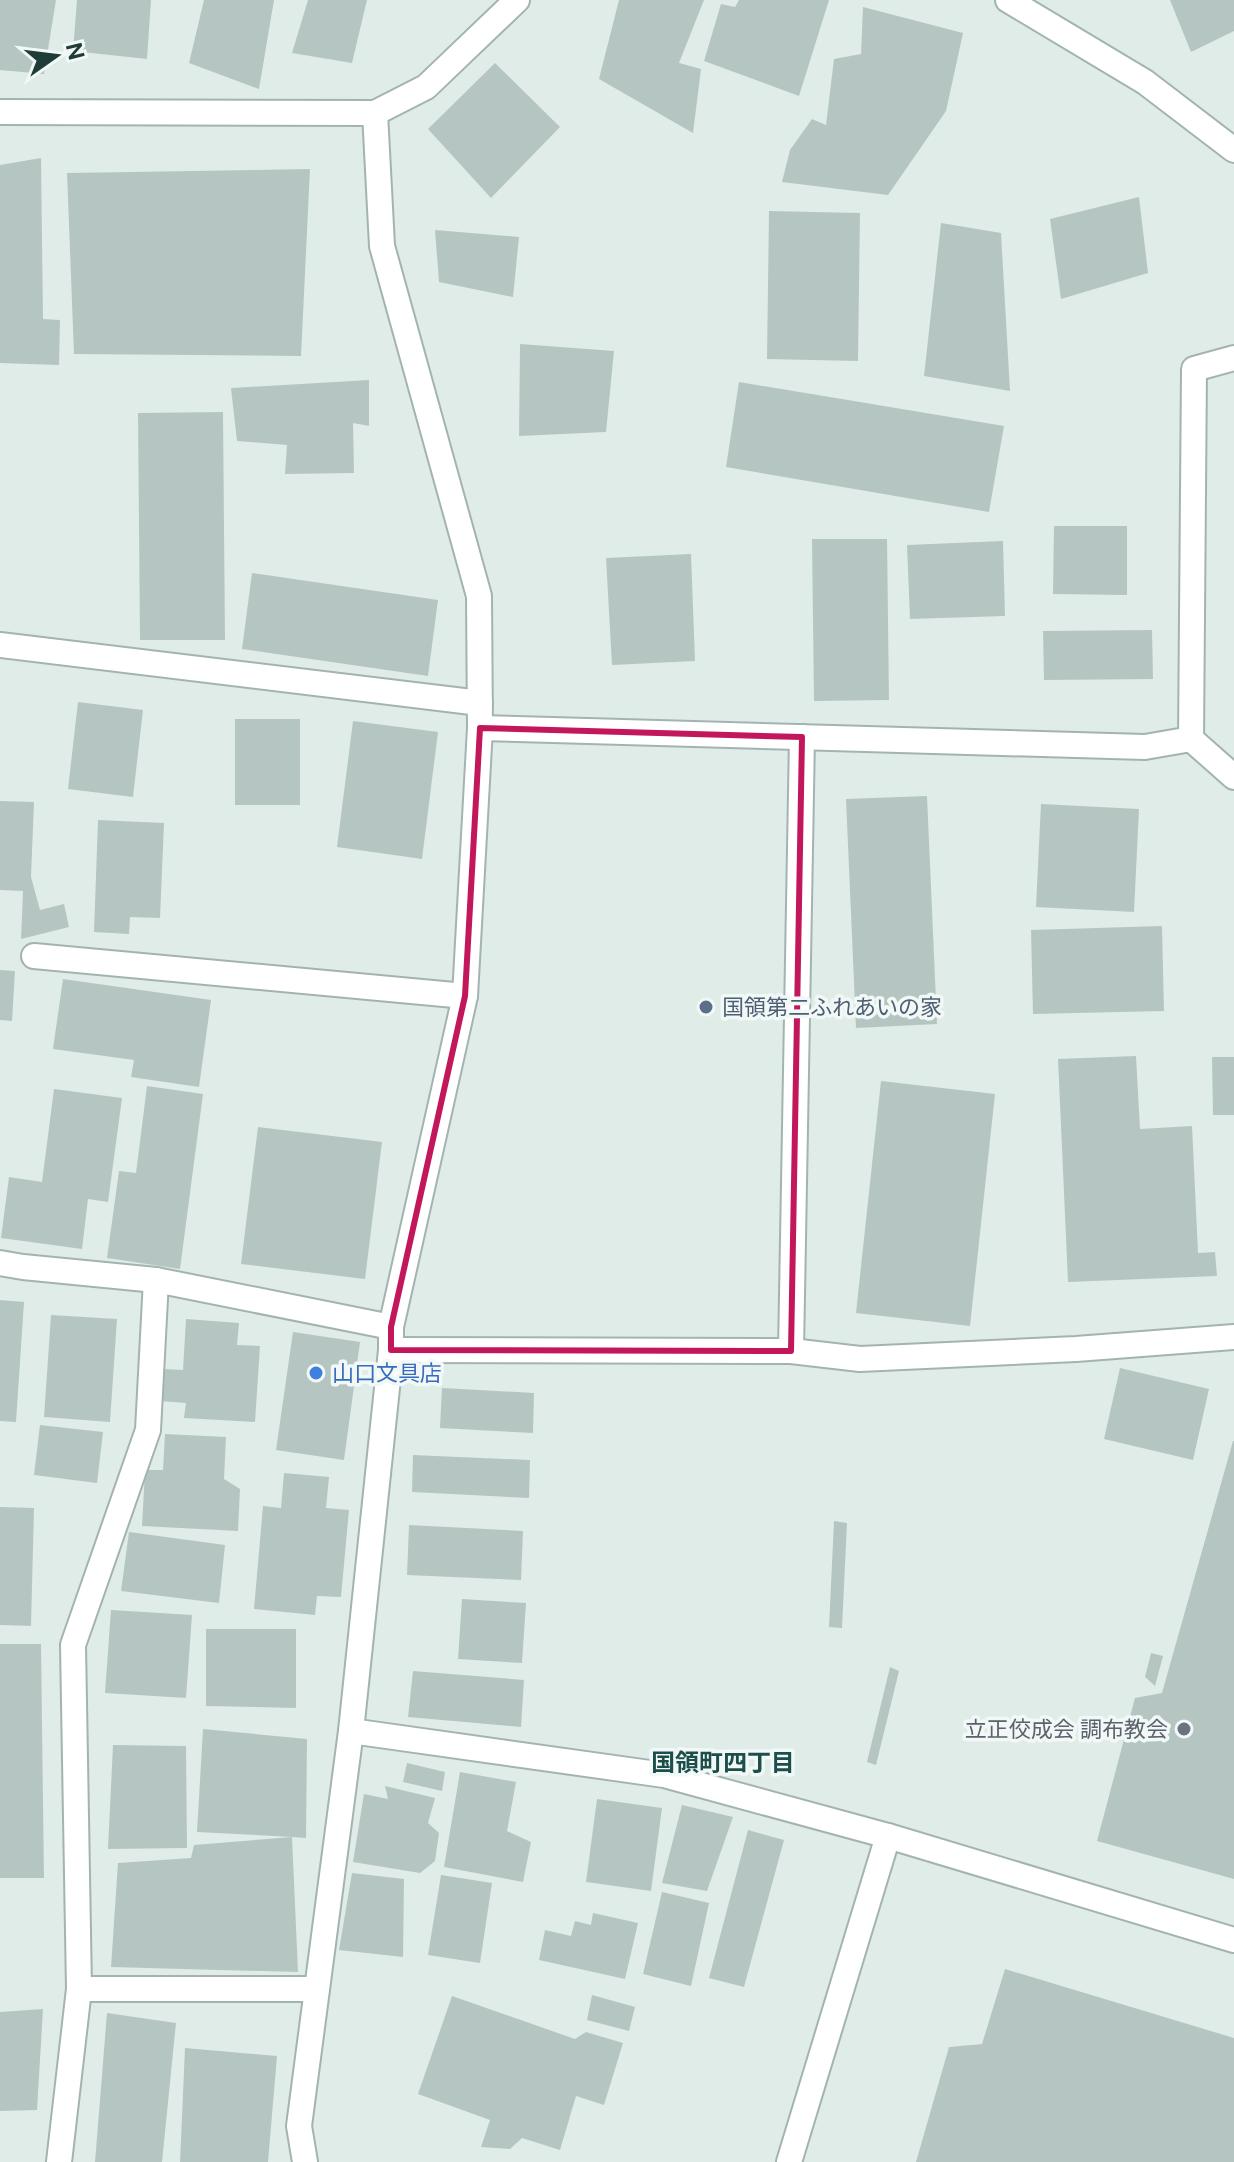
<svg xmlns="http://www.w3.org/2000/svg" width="1234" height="2162" font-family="'Public Sans','Noto Sans JP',sans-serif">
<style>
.building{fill:#b5c6c2}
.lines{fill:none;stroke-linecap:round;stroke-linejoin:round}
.minor-casing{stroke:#a3b4b0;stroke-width:28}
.minor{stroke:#fff;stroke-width:24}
.marked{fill:none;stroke:#c2185b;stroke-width:6;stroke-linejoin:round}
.service-dot{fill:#5c6f8a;stroke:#f1f8f6;stroke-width:3}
.shop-dot{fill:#3f7fe0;stroke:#f1f8f6;stroke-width:3}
.worship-dot{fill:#6b7280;stroke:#f1f8f6;stroke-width:3}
.labels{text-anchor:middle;stroke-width:7;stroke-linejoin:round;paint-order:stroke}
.service-label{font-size:22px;fill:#4e5e75;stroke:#f1f8f6;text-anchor:start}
.shop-label{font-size:22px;fill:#366cbe;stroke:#f1f8f6;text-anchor:start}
.worship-label{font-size:22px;fill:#5b616d;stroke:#f1f8f6;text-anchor:end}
.neighbourhood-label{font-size:24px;font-weight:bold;fill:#1c4f4b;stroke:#f1f8f6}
</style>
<rect width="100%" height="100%" fill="#e0ece8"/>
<g class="building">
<polygon points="0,0 56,0 44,74 0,70"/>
<polygon points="77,0 151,0 147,59 73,51"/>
<polygon points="204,0 274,0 259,89 189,63"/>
<polygon points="308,0 367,0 352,63 292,53"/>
<polygon points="619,0 704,0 679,63 701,69 693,133 599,79"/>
<polygon points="739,0 829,0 799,96 704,61 721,4 735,7"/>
<polygon points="1170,0 1234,0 1234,31 1191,52"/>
<polygon points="863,7 963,33 946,111 888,195 782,182 790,150 812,119 826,125 834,59 861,54"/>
<polygon points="495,63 560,127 491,198 428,129"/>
<polygon points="41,158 43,319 60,320 59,365 0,363 0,165"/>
<polygon points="310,169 301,356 74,354 67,173"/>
<polygon points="1139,197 1148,273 1061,299 1050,219"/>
<polygon points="769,211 860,213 858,361 767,359"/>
<polygon points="941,223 1001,233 1010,391 924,376"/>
<polygon points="435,230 519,237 513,297 439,282"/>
<polygon points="520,344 614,351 606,432 519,436"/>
<polygon points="369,380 369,426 353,423 354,473 285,474 287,445 237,441 231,388"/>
<polygon points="739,382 1004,426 989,512 726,467"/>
<polygon points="223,412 225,640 140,640 138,413"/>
<polygon points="1054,526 1127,526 1127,595 1053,594"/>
<polygon points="812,539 887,539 889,700 814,701"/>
<polygon points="1003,541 1005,616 910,619 907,545"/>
<polygon points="691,554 695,661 612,665 606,558"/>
<polygon points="252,573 438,600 428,676 242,649"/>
<polygon points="1152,630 1153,679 1044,680 1043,631"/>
<polygon points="78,702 143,710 133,797 68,789"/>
<rect x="235" y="719" width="65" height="86"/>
<polygon points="353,721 438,732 422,859 337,847"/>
<polygon points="927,796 937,1024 856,1028 846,799"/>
<polygon points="0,801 34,802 31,877 40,910 64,904 69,927 21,939 23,891 0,890"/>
<polygon points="1041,804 1139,809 1134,912 1036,907"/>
<polygon points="98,820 164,823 160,918 130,917 129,934 94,932"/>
<polygon points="1162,926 1164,1011 1033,1014 1031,930"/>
<polygon points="0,970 15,971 12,1021 0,1020"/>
<polygon points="63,979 211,1000 199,1087 131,1077 134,1060 53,1049"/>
<polygon points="1136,1056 1140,1129 1192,1126 1198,1253 1215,1252 1217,1276 1068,1282 1058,1059"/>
<polygon points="1212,1057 1234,1057 1234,1115 1213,1115"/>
<polygon points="881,1081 995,1094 970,1326 856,1313"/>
<polygon points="147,1086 203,1094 180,1269 107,1258 119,1171 136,1173"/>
<polygon points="54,1089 122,1098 108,1202 88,1199 82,1249 1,1238 9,1177 42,1182"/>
<polygon points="258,1127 382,1142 365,1279 241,1264"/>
<polygon points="0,1300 24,1302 16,1422 0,1421"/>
<polygon points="51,1315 117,1319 110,1422 44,1417"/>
<polygon points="186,1319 239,1323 237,1345 260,1346 255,1422 184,1418 186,1403 160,1401 163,1369 183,1370"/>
<polygon points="293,1332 360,1342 344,1460 276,1450"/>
<polygon points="1120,1368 1209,1389 1193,1460 1104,1439"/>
<polygon points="442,1388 534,1393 533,1433 440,1428"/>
<polygon points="40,1425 103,1432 97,1483 34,1475"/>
<polygon points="165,1434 226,1437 224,1479 240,1489 238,1531 142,1526 145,1470 163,1470"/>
<polygon points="1233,1441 1234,1441 1234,1879 1097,1841 1135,1698 1162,1693"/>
<polygon points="413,1455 530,1460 529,1498 412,1492"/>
<polygon points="284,1473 329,1477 326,1508 349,1510 341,1597 317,1596 315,1615 254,1609 263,1506 281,1508"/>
<polygon points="0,1507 34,1508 31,1626 0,1625"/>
<polygon points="834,1521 847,1523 842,1628 829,1627"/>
<polygon points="409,1525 523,1531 521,1580 407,1575"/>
<polygon points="129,1532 225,1545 219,1603 121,1591"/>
<polygon points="462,1599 526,1603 522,1663 458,1659"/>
<polygon points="111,1610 192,1615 186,1698 105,1693"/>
<polygon points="206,1629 296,1629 296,1708 206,1706"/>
<polygon points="0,1644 41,1644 44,1878 0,1878"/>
<polygon points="1151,1653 1163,1656 1155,1686 1145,1677"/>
<polygon points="890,1667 899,1671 876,1765 867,1762"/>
<polygon points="413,1671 524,1680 521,1727 408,1717"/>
<polygon points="203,1729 307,1739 306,1838 292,1837 298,1972 111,1967 118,1863 191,1858 194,1845 292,1837 197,1832"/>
<polygon points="113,1745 186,1746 187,1848 108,1849"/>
<polygon points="407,1763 445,1772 442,1791 403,1782"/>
<polygon points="460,1772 516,1782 507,1831 531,1842 523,1882 444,1867"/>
<polygon points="385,1786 435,1798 428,1823 439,1833 435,1861 420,1873 353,1862 364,1794 388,1799"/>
<polygon points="597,1799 662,1808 651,1891 586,1882"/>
<polygon points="682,1805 733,1817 707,1891 662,1883"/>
<polygon points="748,1830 784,1840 744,1987 709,1978"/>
<polygon points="352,1873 404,1879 403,1957 339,1950"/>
<polygon points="441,1875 492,1883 480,1963 428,1955"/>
<polygon points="662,1892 709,1903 691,1986 643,1974"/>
<polygon points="593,1913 638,1923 625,1979 539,1960 545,1930 571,1936 575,1921 591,1925"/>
<polygon points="1005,1969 1234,2038 1234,2162 916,2162 949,2047 982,2044"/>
<polygon points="592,1995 635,2007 629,2031 587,2020"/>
<polygon points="452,1996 575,2039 586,2032 623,2043 604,2105 576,2096 560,2150 522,2138 510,2149 481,2147 490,2120 418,2094"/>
<polygon points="43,2009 37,2110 0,2111 0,2012"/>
<polygon points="107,2013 176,2023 162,2162 95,2162"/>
<polygon points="185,2048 277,2056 268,2162 180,2162"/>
</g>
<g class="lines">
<defs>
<g id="minor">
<polyline points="1008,0 1145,82 1234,150"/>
<polyline points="0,112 375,113 426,87 517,0"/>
<polyline points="0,645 480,703"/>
<polyline points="480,728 1145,747 1191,739 1194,369 1234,358"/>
<polyline points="1191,739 1234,777"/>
<polyline points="34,956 465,996"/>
<polyline points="0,1263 23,1267 156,1280 391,1327"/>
<polyline points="391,1350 791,1351 860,1359 1076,1349 1234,1337"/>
<polyline points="791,1351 802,737"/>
<polyline points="351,1731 664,1775 888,1836"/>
<polyline points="79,1989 317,1989"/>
<polyline points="59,2162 79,1989 73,1645 148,1430 156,1280"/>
<polyline points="305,2162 299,2126 351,1731 391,1350 391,1327 465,996 480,728 479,596 382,246 375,113"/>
<polyline points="789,2162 888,1836 1234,1940"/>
</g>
</defs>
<use href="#minor" class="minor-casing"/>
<use href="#minor" class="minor"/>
</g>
<path class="marked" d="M480,728l322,9 -11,614 -400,-1v-23l74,-331z"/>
<circle class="service-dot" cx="706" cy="1007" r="8"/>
<circle class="shop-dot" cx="316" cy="1373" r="8"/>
<circle class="worship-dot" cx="1184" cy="1729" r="8"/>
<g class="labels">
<g class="service-label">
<text x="722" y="1015">国領第二ふれあいの家</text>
</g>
<g class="shop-label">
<text x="332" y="1381">山口文具店</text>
</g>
<g class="worship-label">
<text x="1168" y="1737">立正佼成会 調布教会</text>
</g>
<g class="neighbourhood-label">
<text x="723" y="1771">国領町四丁目</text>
</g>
</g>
<g transform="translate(56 56) rotate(76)" stroke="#f1f8f6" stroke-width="6" paint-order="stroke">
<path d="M0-6L14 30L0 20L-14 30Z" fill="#203c39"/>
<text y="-12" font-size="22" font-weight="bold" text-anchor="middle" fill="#203c39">N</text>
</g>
</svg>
